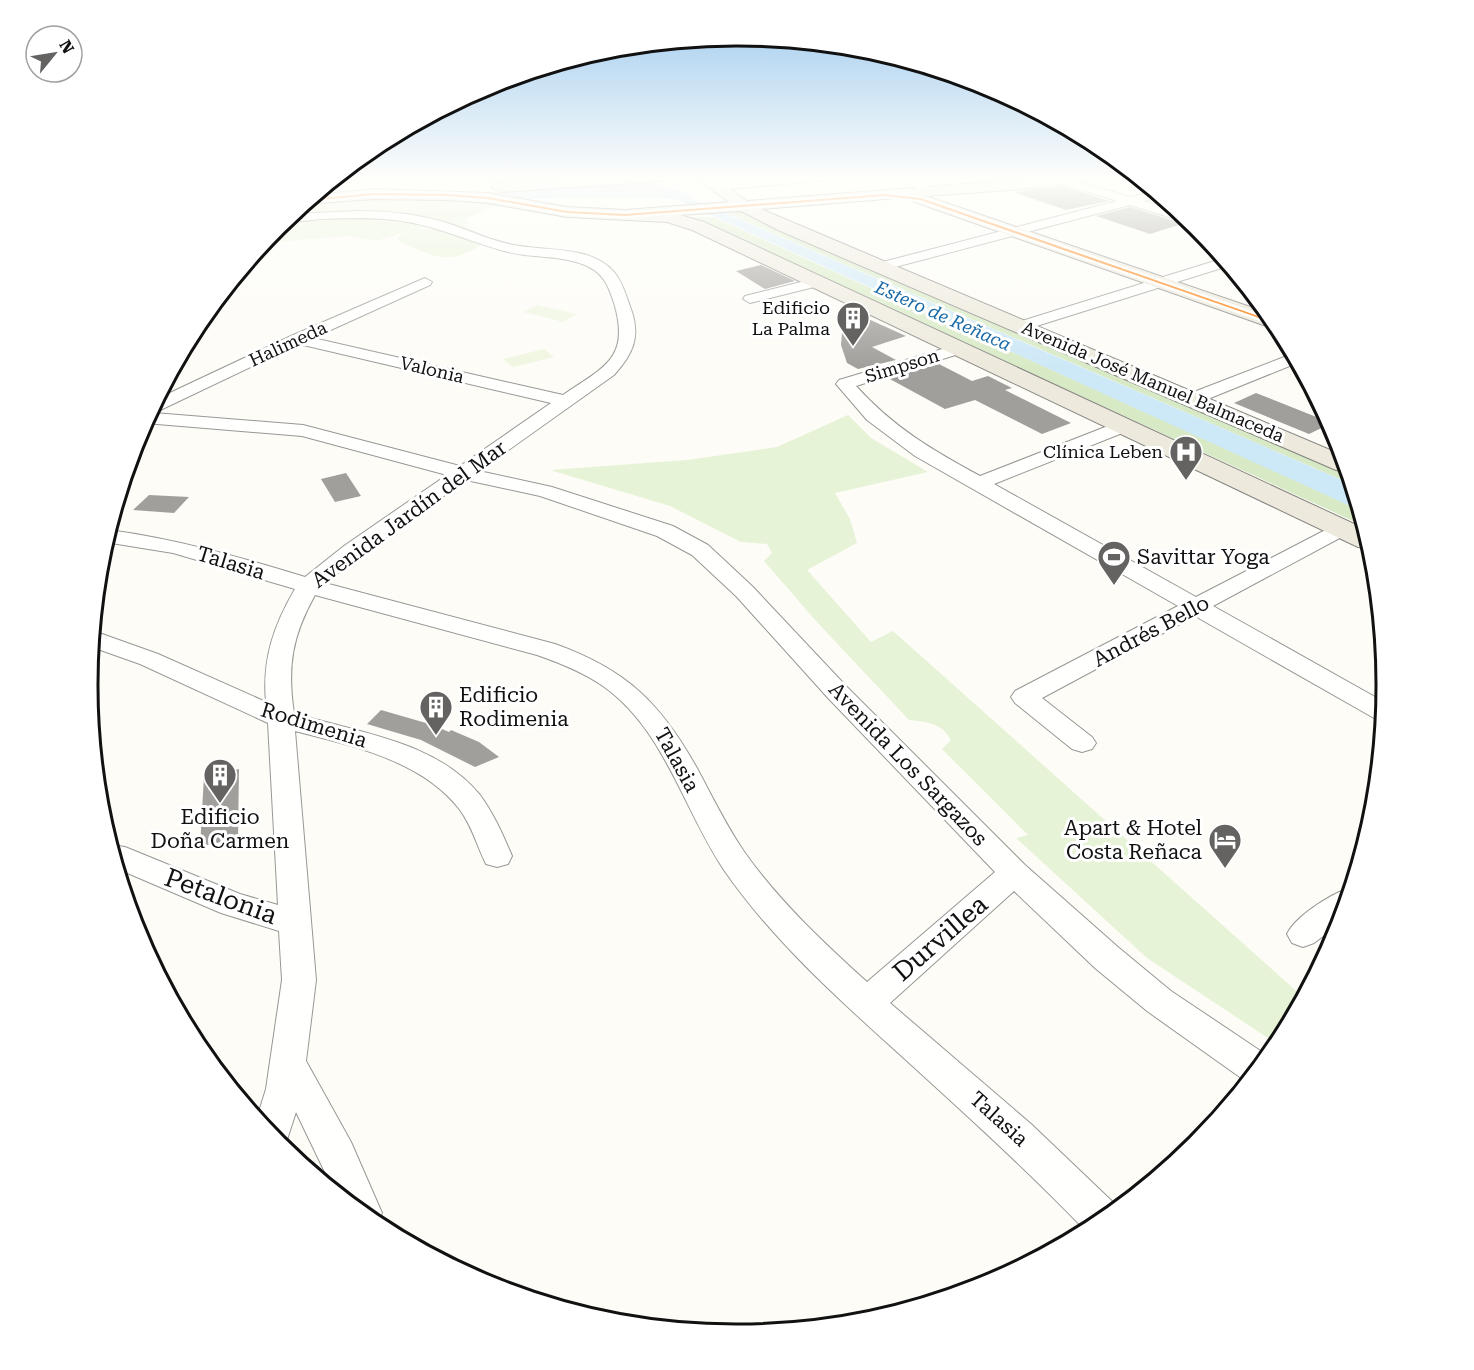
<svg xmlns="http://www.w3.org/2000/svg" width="1474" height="1370" font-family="'Roboto Serif',serif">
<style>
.green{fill:#e7f3d7}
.forest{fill:#d8eac5}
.sand{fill:#fcf4d9}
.pitch{fill:#f0f6e1}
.water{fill:#cde8f7}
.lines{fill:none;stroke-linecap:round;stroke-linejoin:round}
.stream{stroke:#cde8f7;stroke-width:3}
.building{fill:#a19f9c}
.minor-casing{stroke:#979795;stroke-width:2}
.major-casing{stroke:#858482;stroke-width:2}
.minor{fill:#fffffe;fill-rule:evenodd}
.major{fill:#ede9dc;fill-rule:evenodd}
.bus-1-casing{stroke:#fff;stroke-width:5}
.bus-1{fill:#ff7800;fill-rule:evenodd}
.labels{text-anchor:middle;stroke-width:6;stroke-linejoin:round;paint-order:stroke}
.far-poi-label{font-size:18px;fill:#111;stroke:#fff;text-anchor:end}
.far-water-label{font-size:18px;font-style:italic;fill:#1768a6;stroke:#fff}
.far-street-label{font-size:18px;fill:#111;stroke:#fff}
.street-label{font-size:21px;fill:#111;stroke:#fff}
.poi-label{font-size:21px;fill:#111;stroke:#fff;text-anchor:start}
.near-street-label{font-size:26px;fill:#111;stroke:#fff}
.rim{fill:none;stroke:#111;stroke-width:3}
</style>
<rect width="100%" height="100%" fill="#fdfcf7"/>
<g class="green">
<polygon points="396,196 500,203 463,220 468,222 464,225 493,241 426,218 379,211 292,215 305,204"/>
<path d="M379,217l48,9 -10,4 20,-1 45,15c-34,24 -52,11 -85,-4l3,-5 8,-4 -32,10 -28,-5 -84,7 18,-20 50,-5z"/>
<path d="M848,415l23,23 57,34 -93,21 15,26 7,24 -50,27 64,72 22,-11 410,366 -26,47 -130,-86 -131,-120 12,-3 -86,-86 9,-9c-9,-17 -24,-18 -42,-20l-93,-99 -52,-60 8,-8 -5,-9 -26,-2 -71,-36 -120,-36 137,-10 90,-13z"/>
</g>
<g class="forest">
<polygon points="742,211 776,230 1348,475 1351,484 727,213"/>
<polygon points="690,217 713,217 1280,473 1359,510 1364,526"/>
</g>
<polygon class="sand" points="403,177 613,177 437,186 400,179"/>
<g class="pitch">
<polygon points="537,305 577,314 563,322 523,312"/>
<polygon points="544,349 554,357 513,367 503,359"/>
</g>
<polygon class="water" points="651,183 687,193 693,199 1351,484 1359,510 678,200 665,198 585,197 529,199 498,192"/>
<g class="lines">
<polyline class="stream" points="488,177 496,185 525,193"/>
</g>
<g class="building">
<polygon points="1064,186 1109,201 1066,210 1013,192"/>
<polygon points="1130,207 1181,223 1185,223 1150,234 1096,216"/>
<polygon points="761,265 795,281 765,289 736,271"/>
<polygon points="844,308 906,336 872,347 896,360 858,369 847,363 841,345"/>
<polygon points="939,364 972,381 988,376 1012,388 1005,390 1071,423 1042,434 975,400 945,409 888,378"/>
<polygon points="1256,393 1329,422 1330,424 1309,434 1234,403"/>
<polygon points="346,473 361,496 335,502 321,479"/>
<polygon points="149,495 189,497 174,513 133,510"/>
<polygon points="381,710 433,725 449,732 451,730 479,742 499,757 475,767 421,740 367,724"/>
<polygon points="239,769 238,838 200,847 204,776"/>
</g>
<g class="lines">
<defs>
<g id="minor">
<polygon points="790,177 836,177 830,180 717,190 711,186 717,182"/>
<polygon points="898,177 912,177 936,191 930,195 926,194"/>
<polygon points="1060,177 1131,197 1154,191 1160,197 1144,201 1178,212 1190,221 1182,221 1130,205 880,271 873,267 875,264 1117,201 1057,182 1055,180"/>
<path d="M358,211c30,0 58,3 86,11 22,7 43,17 65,22 32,8 81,0 105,28 9,11 12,24 17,37 10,28 2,45 -17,66l-135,96 73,16 121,39 35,19 44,41 95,101 178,178 94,83 52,43 97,65 -21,25 -3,-1 -97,-69 -52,-43 -81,-77 -124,112 141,121 86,82 1,2 -32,23c-61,-63 -126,-122 -191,-181 -60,-54 -124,-112 -171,-180 -41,-61 -59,-140 -121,-184 -20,-14 -43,-23 -66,-31l-222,-60c-23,41 -28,72 -21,118 63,20 141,27 186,82 14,19 23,40 32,61l-4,8 -11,3 -11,-3c-9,-18 -14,-38 -26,-54 -38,-50 -108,-64 -165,-79l21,249 -10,81 45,81 31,71 -5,12 -44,-36 -37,-77 -12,37 -27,-31 9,-29 16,-109 -3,-49 -58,-18 -103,-44 -7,-24 14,2 115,47 38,11 -10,-182 -128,-59 -48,-17 1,-15 9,2 56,20 108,48c-4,-43 8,-77 29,-113l-122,-36 -68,-11 4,-12c67,9 131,27 196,47l39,-31 103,-71 -145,-39 -157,-13 12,-24 134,-63 134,-58 7,4 -2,3 -117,53 250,57c40,-28 68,-36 51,-92 -5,-15 -9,-28 -25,-36 -26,-13 -58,-8 -85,-16 -37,-10 -71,-27 -110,-31 -24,-3 -49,-2 -73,-1 -12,1 -25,4 -37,2l9,-7zM299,344l252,59 -91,63 -157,-41 -149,-12zM466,480l74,16 117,40 35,19 44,41 93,103 166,173 -128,110c-43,-39 -88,-81 -122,-129 -18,-26 -32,-55 -47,-83 -37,-67 -71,-100 -143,-126l-230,-61 35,-27z"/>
<polygon points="1221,259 1228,266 1027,329 1015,329 1013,326 1015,323"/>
<polygon points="817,278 824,282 822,285 750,303 743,299 745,296"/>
<path d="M959,344l6,2 2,3 -2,3 -109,34c37,41 76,64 124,90l138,-54h12l3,4 -3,4 -136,54 202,113 139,-72 7,-2 7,2 4,4 -4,4 -136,73 171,96 -1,18 -9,-2 -179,-102 -153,82 50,39 4,6 -4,6 -10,3 -10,-3 -57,-46 -4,-6 4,-6 163,-85 -263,-150 -48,-36 -31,-36 3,-4z"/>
<polygon points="1292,354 1297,363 1198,403 1186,403 1183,399 1186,395"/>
<path d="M1347,889l3,1 -11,34 -25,19 -11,4 -11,-4 -5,-9c8,-17 42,-39 60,-45z"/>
</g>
<g id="major">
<polygon points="615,177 672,177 665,181 499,192 491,187 499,182"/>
<path d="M694,177h19l34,24 306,-24h39c-7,10 -143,17 -166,19l342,117 11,15 -10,-1 -357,-126 -2,-4 -149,12 581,246 5,17 -11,-2 -558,-240 -37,-19 -61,4 24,7 661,307 6,20 -13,-2 -666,-317 -25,-8 -100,-5 -79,-14 -41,-3 -74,-1 -67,5 10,-9 57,-6 115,4 79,14 58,3 104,-8z"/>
</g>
</defs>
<use href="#minor" class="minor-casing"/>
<use href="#major" class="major-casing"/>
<use href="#minor" class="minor"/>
<use href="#major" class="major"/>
<defs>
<polygon id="bus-1" points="373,193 447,194 488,197 567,211 625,214 885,194 921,198 1273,321 1276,324 920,200 885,196 625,216 567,213 488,199 447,196 373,195 309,201 312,199"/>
</defs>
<use href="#bus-1" class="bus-1-casing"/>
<use href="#bus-1" class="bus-1"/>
</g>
<linearGradient id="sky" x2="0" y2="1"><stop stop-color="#9dc9ee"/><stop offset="0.48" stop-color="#fefefb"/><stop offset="1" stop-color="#fefefb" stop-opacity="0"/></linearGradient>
<rect width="1474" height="369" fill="url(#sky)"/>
<defs>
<symbol id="building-pin" viewBox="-11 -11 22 30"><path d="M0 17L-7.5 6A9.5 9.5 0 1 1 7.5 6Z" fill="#646362" stroke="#fff"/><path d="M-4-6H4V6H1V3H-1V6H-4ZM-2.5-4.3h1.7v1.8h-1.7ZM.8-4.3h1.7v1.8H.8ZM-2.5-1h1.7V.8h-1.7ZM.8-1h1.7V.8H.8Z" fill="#fff"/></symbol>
<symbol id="hospital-pin" viewBox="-11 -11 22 30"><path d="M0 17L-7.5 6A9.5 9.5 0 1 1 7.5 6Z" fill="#646362" stroke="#fff"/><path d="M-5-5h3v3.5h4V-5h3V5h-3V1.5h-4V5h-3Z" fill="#fff"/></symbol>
<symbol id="stadium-pin" viewBox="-11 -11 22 30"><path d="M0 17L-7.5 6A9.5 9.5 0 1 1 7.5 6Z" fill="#646362" stroke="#fff"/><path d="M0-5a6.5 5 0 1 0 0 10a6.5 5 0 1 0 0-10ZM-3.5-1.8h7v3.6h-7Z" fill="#fff"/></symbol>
<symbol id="hotel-pin" viewBox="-11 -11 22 30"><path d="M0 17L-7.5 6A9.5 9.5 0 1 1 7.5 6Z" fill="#646362" stroke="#fff"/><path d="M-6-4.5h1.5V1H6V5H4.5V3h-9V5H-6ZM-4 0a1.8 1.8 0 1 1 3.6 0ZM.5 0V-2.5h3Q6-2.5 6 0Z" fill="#fff"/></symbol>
</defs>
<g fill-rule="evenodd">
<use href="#building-pin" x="834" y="299" width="38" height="52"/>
<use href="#hospital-pin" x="1167" y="433" width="38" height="52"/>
<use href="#stadium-pin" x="1095" y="538" width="38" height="52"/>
<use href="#building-pin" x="417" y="688" width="38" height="52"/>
<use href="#building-pin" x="201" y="756" width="38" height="52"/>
<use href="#hotel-pin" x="1206" y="821" width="38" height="52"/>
</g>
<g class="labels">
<g class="far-poi-label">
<text x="830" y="314">Edificio<tspan x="830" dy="21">La Palma</tspan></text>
<text x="1163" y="458">Clínica Leben</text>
</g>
<g class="far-water-label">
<text transform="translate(943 316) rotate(24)" y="6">Estero de Reñaca</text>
</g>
<g class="far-street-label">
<text transform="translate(288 344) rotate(-25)" y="6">Halimeda</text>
<text transform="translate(902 366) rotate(-17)" y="6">Simpson</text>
<text transform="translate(432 370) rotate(13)" y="6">Valonia</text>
<text transform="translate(1153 382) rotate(23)" y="6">Avenida José Manuel Balmaceda</text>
</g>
<g class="street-label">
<text transform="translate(409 514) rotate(-36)" y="7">Avenida Jardín del Mar</text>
<text transform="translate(231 563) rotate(17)" y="7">Talasia</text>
<text transform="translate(1151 631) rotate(-28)" y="7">Andrés Bello</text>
<text transform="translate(314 725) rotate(17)" y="7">Rodimenia</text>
<text transform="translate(677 760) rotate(61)" y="7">Talasia</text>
<text transform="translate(908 764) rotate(46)" y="7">Avenida Los Sargazos</text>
<text transform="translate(999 1119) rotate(42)" y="7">Talasia</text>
</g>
<g class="poi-label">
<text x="1137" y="564">Savittar Yoga</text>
<text x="459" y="702">Edificio<tspan x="459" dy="24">Rodimenia</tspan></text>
<text x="220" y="824" text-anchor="middle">Edificio<tspan x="220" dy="24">Doña Carmen</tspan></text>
<text x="1202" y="835" text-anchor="end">Apart &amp; Hotel<tspan x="1202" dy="24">Costa Reñaca</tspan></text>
</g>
<g class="near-street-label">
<text transform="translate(221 896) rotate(20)" y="9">Petalonia</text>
<text transform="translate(940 938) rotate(-41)" y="9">Durvillea</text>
</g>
</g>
<path d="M0 0H1474V1370H0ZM736 46H738A638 638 0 0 1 1376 684V686A638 638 0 0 1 738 1324H736A638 638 0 0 1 98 686V684A638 638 0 0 1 736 46Z" fill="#fff" fill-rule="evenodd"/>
<path class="rim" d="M736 46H738A638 638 0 0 1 1376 684V686A638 638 0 0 1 738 1324H736A638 638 0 0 1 98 686V684A638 638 0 0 1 736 46Z"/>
<g transform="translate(54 54) rotate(60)"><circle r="28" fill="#ffffff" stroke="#a0a0a0" stroke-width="1.5"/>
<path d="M0-4.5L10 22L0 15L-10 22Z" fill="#646362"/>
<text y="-9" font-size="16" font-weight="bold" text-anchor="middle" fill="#111111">N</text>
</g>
</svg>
